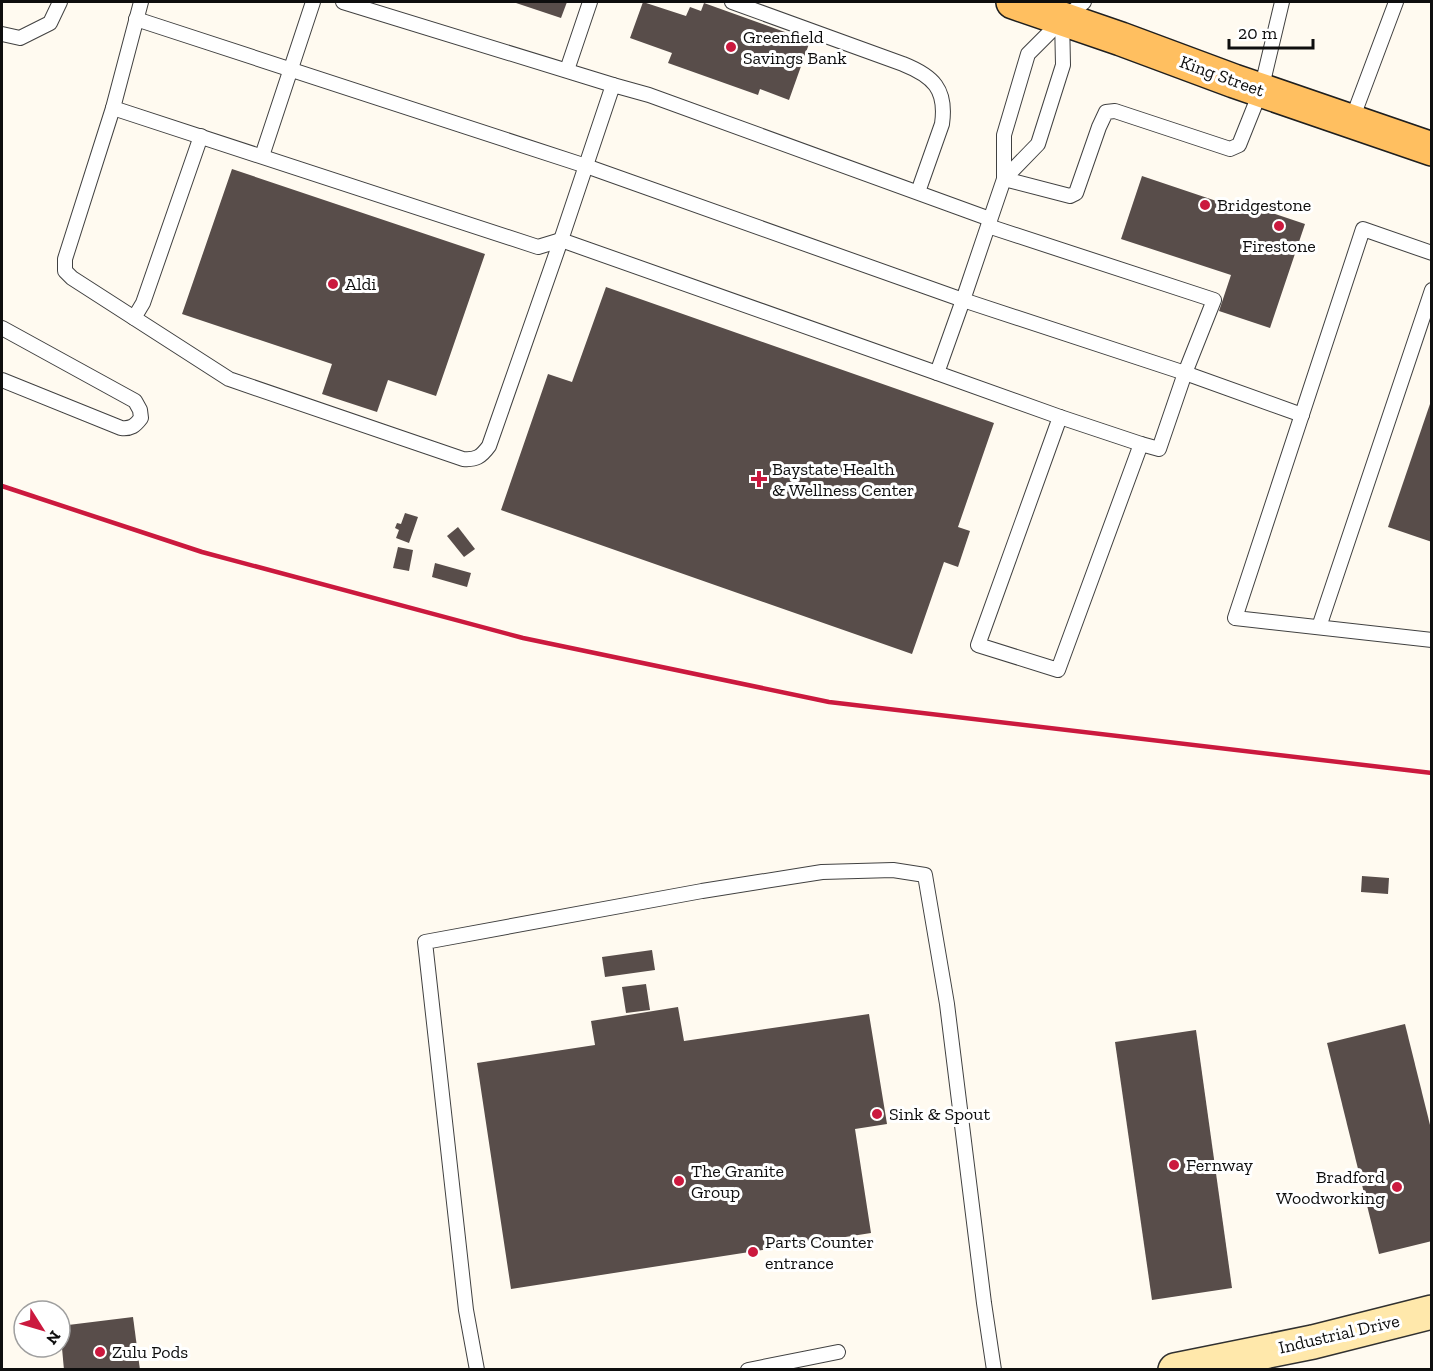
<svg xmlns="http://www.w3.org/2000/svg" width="1433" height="1371" font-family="'Zilla Slab',serif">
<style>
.building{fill:#584d4a}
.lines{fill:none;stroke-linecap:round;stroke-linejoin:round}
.lane-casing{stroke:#414141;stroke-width:16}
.secondary-casing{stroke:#303030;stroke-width:36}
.primary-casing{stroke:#1f1f1f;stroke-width:36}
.lane{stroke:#fff;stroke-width:14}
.secondary{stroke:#ffe8ab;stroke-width:33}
.primary{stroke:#ffbf60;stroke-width:33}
.rail{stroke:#cb193e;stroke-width:4.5}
.poi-dot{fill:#cb193e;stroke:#fff;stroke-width:2}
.labels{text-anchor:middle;stroke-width:6;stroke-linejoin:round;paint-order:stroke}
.poi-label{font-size:18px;fill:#0e0e0e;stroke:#fff;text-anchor:start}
.street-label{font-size:18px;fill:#0e0e0e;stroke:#fff}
</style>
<rect width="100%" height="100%" fill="#fffaf0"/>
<g class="building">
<polygon points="513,2 567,2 561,18"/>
<polygon points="643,2 686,16 690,7 701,11 704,3 810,41 789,100 760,89 758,95 668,63 672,53 630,38"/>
<polygon points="232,169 485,254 436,396 388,380 377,412 322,394 332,364 182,314"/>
<polygon points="1142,176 1252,213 1254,207 1305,224 1270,328 1219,311 1231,275 1121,239"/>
<polygon points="606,287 994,423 958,527 970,531 958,567 944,562 912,654 501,510 548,374 572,382"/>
<polygon points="1431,401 1432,401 1432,542 1388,527"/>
<polygon points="405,513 418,517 409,543 396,538 399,530 395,528 397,523 401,524"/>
<polygon points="458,527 475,549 464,557 447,536"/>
<polygon points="398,547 413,550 409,571 393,568"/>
<polygon points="435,563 471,573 467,587 432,577"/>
<polygon points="1362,876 1389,878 1388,894 1361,892"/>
<polygon points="652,950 655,970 605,977 602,957"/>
<polygon points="646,984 650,1010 626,1013 622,987"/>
<polygon points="678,1007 684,1041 869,1014 887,1124 855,1129 871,1233 511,1289 477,1063 595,1045 591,1021"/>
<polygon points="1405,1024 1432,1133 1432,1241 1379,1254 1327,1043"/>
<polygon points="1196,1030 1232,1288 1152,1300 1115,1042"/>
<polygon points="133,1317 140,1370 64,1370 60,1326"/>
</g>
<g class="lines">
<defs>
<g id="lane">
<path d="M141,2l-28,106 -48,151v12l7,7 157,101 234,80c13,1 18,-2 26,-13l72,-206"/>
<polyline points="343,2 613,85"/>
<path d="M732,2l171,62c30,12 44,25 39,60l-24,68"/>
<polyline points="136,19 586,166 963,300 1185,373 1302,415"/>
<polyline points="2,34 20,38 50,23 60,2"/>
<polyline points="567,70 590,2"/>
<polyline points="113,108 538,247 561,240"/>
<polyline points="1351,122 1396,2"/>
<polyline points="262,156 313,2"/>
<polyline points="1004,179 1070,196 1076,193 1099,127 1106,112 1115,111 1230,149 1239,145 1261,90 1282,2"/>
<polyline points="1004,179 1038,144 1063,65 1062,18"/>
<polyline points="988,226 1214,300 1185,373 1159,449 1141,444 1060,417 937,373 963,300 988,226 1004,179 1004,135 1028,54 1063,19 1084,2"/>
<polyline points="1432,253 1363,229 1235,618 1432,640"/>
<polyline points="134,318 143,303 201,136"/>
<path d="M2,328l133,73 5,9 1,8c-6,8 -10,11 -20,10l-119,-48"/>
<polyline points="937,373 561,240 613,85 649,95 990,219"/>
<polyline points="1060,417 978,645 1058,670 1141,444"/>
<polyline points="1319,627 1432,290"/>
<polyline points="477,1370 466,1310 425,942 702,891 822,872 893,870 925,875 947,1004 984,1303 994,1370"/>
<polyline points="748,1370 838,1352"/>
</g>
<polyline id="secondary" points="1175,1370 1313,1342 1432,1312"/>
<polyline id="primary" points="1013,2 1121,39 1234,81 1432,149"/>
</defs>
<use href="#lane" class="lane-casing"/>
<use href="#secondary" class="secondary-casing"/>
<use href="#primary" class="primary-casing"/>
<use href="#lane" class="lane"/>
<use href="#secondary" class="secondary"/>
<use href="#primary" class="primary"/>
<polyline class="rail" points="2,486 202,552 523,638 829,702 1432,773"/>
</g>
<g class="poi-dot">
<circle cx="731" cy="47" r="6"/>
<circle cx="1205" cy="205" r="6"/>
<circle cx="1279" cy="226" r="6"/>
<circle cx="333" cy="284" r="6"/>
<path d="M756 470h6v6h6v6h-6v6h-6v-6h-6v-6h6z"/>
<circle cx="877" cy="1114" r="6"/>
<circle cx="1174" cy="1165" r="6"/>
<circle cx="679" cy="1181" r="6"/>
<circle cx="1397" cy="1187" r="6"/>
<circle cx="753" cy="1252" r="6"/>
<circle cx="100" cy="1352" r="6"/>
</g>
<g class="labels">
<g class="poi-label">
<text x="743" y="43">Greenfield<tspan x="743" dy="21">Savings Bank</tspan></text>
<text x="1217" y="211">Bridgestone</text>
<text x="1279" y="252" text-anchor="middle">Firestone</text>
<text x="345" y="290">Aldi</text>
<text x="772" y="475">Baystate Health<tspan x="772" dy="21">&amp; Wellness Center</tspan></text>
<text x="889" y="1120">Sink &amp; Spout</text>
<text x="1186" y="1171">Fernway</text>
<text x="691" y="1177">The Granite<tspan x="691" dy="21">Group</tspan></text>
<text x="1385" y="1183" text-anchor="end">Bradford<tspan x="1385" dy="21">Woodworking</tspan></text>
<text x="765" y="1248">Parts Counter<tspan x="765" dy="21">entrance</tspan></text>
<text x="112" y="1358">Zulu Pods</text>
</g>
<g class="street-label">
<text transform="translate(1222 76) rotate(20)" y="6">King Street</text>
<text transform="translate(1339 1334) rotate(-13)" y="6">Industrial Drive</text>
</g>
</g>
<rect width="1433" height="1371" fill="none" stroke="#0e0e0e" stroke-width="6"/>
<g transform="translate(42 1329) rotate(127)"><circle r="28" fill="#ffffff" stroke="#9f9f9f" stroke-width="1.5"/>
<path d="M0-4.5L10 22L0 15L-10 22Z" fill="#cb193e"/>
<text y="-9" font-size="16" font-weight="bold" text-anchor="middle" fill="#0e0e0e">N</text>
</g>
<path d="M1229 39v9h84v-9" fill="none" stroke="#0e0e0e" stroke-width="3"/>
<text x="1238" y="39" font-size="18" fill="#0e0e0e" stroke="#ffffff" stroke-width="4.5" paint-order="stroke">20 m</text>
</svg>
